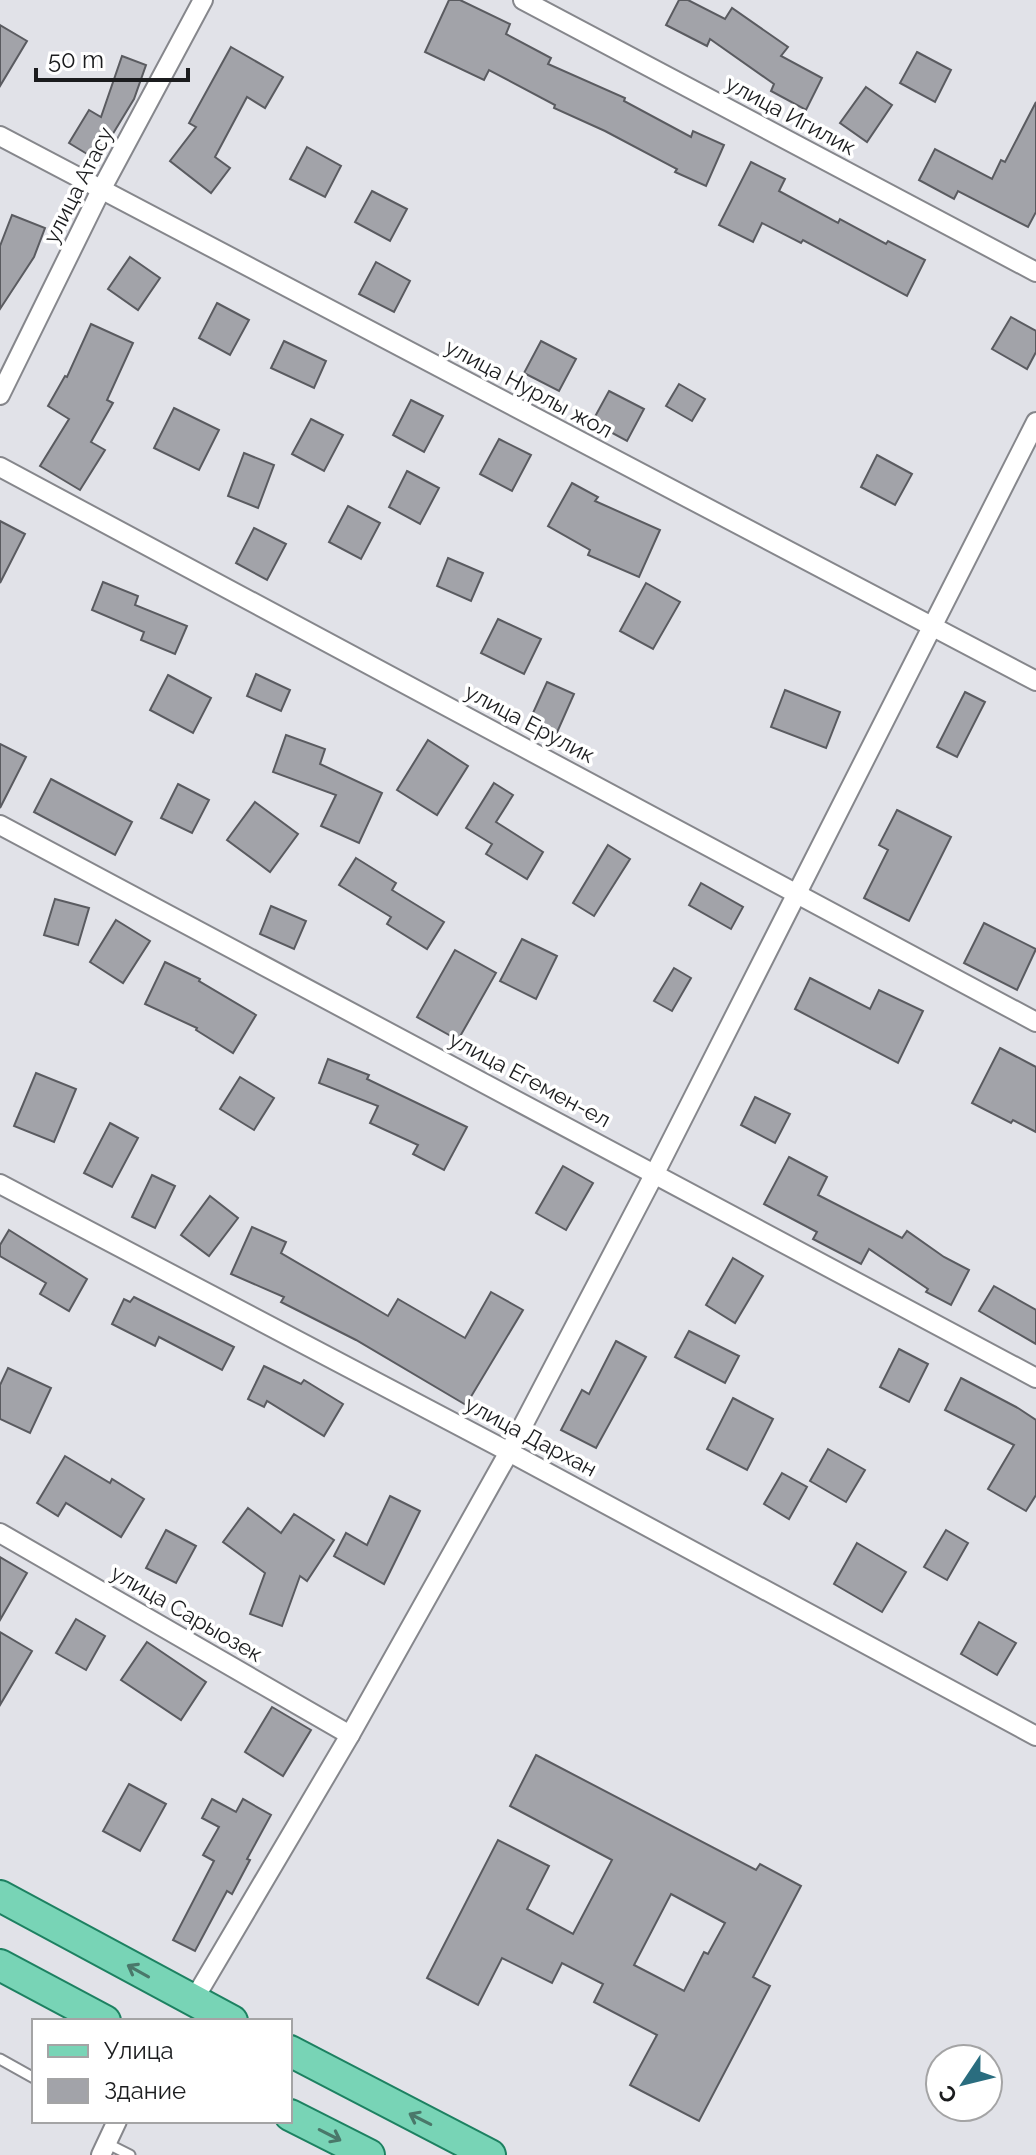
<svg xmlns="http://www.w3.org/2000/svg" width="1036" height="2155" font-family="Raleway,sans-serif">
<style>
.building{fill:#a2a3a9;stroke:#5a5b60;stroke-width:2;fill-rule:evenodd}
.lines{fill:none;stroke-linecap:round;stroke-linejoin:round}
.lane-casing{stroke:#86878c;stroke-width:13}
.street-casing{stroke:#86878c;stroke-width:22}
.primary-casing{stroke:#1d8161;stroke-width:34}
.lane{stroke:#fff;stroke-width:9}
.street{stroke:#fff;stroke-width:18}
.primary{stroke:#78d4b6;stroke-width:30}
.oneway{stroke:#4a786a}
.labels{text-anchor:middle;stroke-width:7;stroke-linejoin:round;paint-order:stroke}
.street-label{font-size:22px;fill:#1b1c1e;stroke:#fff}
</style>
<rect width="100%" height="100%" fill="#e1e2e8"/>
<g class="building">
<polygon points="449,0 460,0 510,24 506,34 551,58 548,64 625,98 624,101 691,137 693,131 724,145 706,186 675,172 677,169 605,131 554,108 555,105 489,70 484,80 425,52"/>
<polygon points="679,0 688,0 725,19 732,8 788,47 781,56 822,78 806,110 771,91 774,84 710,39 707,46 666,25"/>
<polygon points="0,25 27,41 0,86"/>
<polygon points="231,47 283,77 265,108 247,97 215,157 230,168 211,193 170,161 196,127 189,123"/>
<polygon points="917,52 951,70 935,102 900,83"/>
<polygon points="122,56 146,65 134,99 97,160 69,143 89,110 101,117"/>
<polygon points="866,87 892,105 867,142 840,123"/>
<polygon points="1036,102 1036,212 1028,227 958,191 954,199 919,180 935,149 992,179 1001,160 1005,162"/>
<polygon points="307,147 341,166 325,197 290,179"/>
<polygon points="751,162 785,179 779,191 838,223 840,219 886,244 888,241 925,260 907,296 803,240 801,243 762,223 753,242 719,225"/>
<polygon points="372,191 407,209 390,241 355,222"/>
<polygon points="12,215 45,228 34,257 0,309 0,246"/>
<polygon points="130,257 160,278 138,310 108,289"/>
<polygon points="376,262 410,281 394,312 359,294"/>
<polygon points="217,303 249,320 230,355 199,338"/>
<polygon points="1011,317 1036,331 1036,352 1027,369 992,349"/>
<polygon points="91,324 133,343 107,400 113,403 91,442 105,450 80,490 40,466 69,419 48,406 65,376 67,377"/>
<polygon points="284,341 326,361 314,388 271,368"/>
<polygon points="541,341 576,359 559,391 524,373"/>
<polygon points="679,384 705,399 692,421 666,406"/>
<polygon points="609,391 644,409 627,441 592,422"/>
<polygon points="411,400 443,416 424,452 393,435"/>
<polygon points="174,408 219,430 199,470 154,448"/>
<polygon points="311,419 343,435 324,471 292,454"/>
<polygon points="499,439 531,455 512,491 480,474"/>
<polygon points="244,453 274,465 258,508 228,496"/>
<polygon points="877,455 912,474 895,505 861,487"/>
<polygon points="407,471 439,488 420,524 389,507"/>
<polygon points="572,483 598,497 595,501 660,530 639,577 588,555 590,550 548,526"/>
<polygon points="348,506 380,523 361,559 329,542"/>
<polygon points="0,521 25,534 0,583"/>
<polygon points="254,528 286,544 267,580 236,563"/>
<polygon points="448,558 483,573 471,601 437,586"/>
<polygon points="103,582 138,596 135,605 187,626 175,654 141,640 144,632 92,610"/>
<polygon points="646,583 680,602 653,649 620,631"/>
<polygon points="498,619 541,639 524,674 481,653"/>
<polygon points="256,674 290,690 281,711 247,696"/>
<polygon points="168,675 211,698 193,733 150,710"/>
<polygon points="547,682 574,694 555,737 528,724"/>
<polygon points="785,690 840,712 826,748 771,727"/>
<polygon points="965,692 985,702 957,757 937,747"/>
<polygon points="286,735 325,749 320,764 382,793 359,843 321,826 336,795 273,772"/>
<polygon points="428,740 468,766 437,815 397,790"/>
<polygon points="0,744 26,757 0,808"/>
<polygon points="51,779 132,822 115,855 34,812"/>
<polygon points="494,783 513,795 496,822 543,852 527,879 486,854 492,844 466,828"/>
<polygon points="178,784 209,800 192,833 161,818"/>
<polygon points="255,802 298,834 270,872 227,840"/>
<polygon points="897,810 951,837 909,921 864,898 888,850 879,845"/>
<polygon points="608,845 630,859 594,916 573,903"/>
<polygon points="356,858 396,883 392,890 444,922 427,949 387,924 391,917 339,885"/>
<polygon points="701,883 743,907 731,929 689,905"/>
<polygon points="55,899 89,908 78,945 44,935"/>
<polygon points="271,906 306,921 294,949 260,934"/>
<polygon points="116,920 150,941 123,983 90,962"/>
<polygon points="984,923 1036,949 1017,990 964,963"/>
<polygon points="522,939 557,956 536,999 500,981"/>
<polygon points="455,950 496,973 458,1040 417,1017"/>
<polygon points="165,962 200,979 199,981 256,1015 233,1053 196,1030 197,1028 145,1004"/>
<polygon points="674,968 691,978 672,1011 654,1001"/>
<polygon points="810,978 870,1009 879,990 923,1011 898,1063 795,1009"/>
<polygon points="1000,1048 1036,1067 1036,1132 1013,1120 1011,1123 972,1103"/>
<polygon points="328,1059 369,1075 367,1079 467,1127 444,1170 413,1154 418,1145 370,1123 378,1106 319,1083"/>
<polygon points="36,1073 76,1089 54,1142 14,1126"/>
<polygon points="240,1077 274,1098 254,1130 220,1109"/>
<polygon points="755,1097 790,1114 775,1143 741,1125"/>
<polygon points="110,1123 138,1138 112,1187 84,1173"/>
<polygon points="789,1157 827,1177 818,1195 902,1238 907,1231 944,1257 969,1270 951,1305 926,1292 928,1289 869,1249 861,1264 813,1239 817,1232 764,1204"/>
<polygon points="563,1166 593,1183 566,1230 536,1213"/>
<polygon points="152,1175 175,1186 155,1228 132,1217"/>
<polygon points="210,1196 238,1218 209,1256 181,1235"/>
<polygon points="252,1227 286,1242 281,1253 388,1316 398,1299 465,1338 491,1292 523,1310 466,1405 356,1340 281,1302 284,1297 231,1274"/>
<polygon points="9,1230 87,1279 69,1311 40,1294 46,1283 0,1256 0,1245"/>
<polygon points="733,1258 763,1276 735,1323 706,1305"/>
<polygon points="994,1286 1036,1310 1036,1344 979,1311"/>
<polygon points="134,1297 234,1347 222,1370 159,1337 155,1346 112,1324 124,1299 130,1302"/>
<polygon points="689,1331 739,1356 725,1383 675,1357"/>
<polygon points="616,1341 646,1357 596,1448 561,1430 582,1390 589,1394"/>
<polygon points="899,1349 928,1364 909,1402 880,1387"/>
<polygon points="264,1366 301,1384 304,1380 343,1404 324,1436 267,1401 264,1407 248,1399"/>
<polygon points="8,1368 51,1388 30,1433 0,1419 0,1385"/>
<polygon points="961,1378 1018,1408 1036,1420 1036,1495 1026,1511 988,1489 1014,1445 945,1410"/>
<polygon points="733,1398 773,1419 747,1470 707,1449"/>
<polygon points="828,1449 865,1470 846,1502 810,1481"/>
<polygon points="65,1456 110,1483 112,1479 144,1499 121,1537 66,1503 58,1516 37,1503"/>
<polygon points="782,1473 807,1487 789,1519 764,1504"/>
<polygon points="390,1496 420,1511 384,1584 334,1556 346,1533 367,1545"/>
<polygon points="248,1508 281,1533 294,1514 334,1540 307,1581 300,1576 282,1626 250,1614 265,1573 223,1542"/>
<polygon points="166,1530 196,1546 176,1583 146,1568"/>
<polygon points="946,1530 968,1543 947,1580 924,1567"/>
<polygon points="857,1543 906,1572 882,1612 834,1584"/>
<polygon points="0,1557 27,1573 0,1620"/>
<polygon points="76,1619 105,1636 86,1670 56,1653"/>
<polygon points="979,1622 1016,1643 997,1675 961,1654"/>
<polygon points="0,1632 32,1651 0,1705"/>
<polygon points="147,1642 206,1682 181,1720 121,1680"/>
<polygon points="272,1707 311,1730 283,1776 245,1752"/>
<path d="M536,1755l220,115 4,-6 41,22 -48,91 17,9 -71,135 -69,-36 27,-50 -63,-33 9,-18 -41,-21 -10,20 -50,-25 -24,47 -51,-27 71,-138 51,26 -22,43 46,25 39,-74 -102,-54zM671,1894l54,29 -17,31 -4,-2 -20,39 -50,-26z"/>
<polygon points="129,1784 166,1804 140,1851 103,1831"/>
<polygon points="212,1799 236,1812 243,1799 271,1815 247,1859 250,1860 232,1894 227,1891 195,1951 173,1940 214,1861 203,1855 219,1827 202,1818"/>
</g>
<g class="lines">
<defs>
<g id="lane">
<polyline points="0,2059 34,2078"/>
<polyline points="106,2143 130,2155"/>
</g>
<g id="street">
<polyline points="523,0 1036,272"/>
<polyline points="0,136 1036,681"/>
<polyline points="0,395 101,190 203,0"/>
<polyline points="0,467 1036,1022"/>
<polyline points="0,825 1036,1378"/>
<polyline points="0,1184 509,1452 1036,1736"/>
<polyline points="0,1533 350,1735"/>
<polyline points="193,2001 350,1735 509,1452 655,1173 1036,422"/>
<polyline points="101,2155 117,2121"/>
</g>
<g id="primary">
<polyline points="0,1896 232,2021"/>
<polyline points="0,1965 105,2021"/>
<polyline points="290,2051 490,2155"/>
<polyline points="290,2115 369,2155"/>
</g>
</defs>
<use href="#lane" class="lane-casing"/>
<use href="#street" class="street-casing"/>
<use href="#primary" class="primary-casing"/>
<use href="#lane" class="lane"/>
<use href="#street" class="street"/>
<use href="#primary" class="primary"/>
</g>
<defs><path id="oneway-shaft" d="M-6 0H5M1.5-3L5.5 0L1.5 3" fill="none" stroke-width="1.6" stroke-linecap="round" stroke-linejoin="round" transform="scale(2)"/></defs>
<g class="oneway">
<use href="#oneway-shaft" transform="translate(138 1971) rotate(-151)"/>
<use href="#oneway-shaft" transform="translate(420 2119) rotate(-153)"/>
<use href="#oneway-shaft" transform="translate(330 2135) rotate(27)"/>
</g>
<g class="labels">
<g class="street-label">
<text transform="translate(791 115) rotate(28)" y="8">улица Игилик</text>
<text transform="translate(78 185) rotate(-63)" y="8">улица Атасу</text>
<text transform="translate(529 388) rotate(28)" y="8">улица Нурлы жол</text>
<text transform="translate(530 723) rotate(28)" y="8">улица Ерулик</text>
<text transform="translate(530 1079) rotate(28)" y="8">улица Егемен-ел</text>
<text transform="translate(531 1436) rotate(28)" y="8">улица Дархан</text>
<text transform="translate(187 1613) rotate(30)" y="8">улица Сарыозек</text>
</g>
</g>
<rect x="32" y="2019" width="260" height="104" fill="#ffffff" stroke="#a4a4a5" stroke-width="2"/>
<rect x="48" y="2045" width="40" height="12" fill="#78d4b6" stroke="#a4a4a5" stroke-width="2"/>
<text x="104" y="2059" font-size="24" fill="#1b1c1e">Улица</text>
<rect x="48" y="2079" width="40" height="24" fill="#a2a3a9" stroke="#a4a4a5" stroke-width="2"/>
<text x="104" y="2099" font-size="24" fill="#1b1c1e">Здание</text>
<g transform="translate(964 2083) rotate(235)"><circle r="38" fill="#ffffff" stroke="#a4a4a5" stroke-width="2"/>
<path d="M0-6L14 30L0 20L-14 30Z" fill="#2a6d7f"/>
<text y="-12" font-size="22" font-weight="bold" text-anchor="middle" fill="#1b1c1e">С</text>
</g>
<path d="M36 68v12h152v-12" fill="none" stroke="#1b1c1e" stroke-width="4"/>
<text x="48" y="68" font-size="24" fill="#1b1c1e" stroke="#ffffff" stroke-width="6" paint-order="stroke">50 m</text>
</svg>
